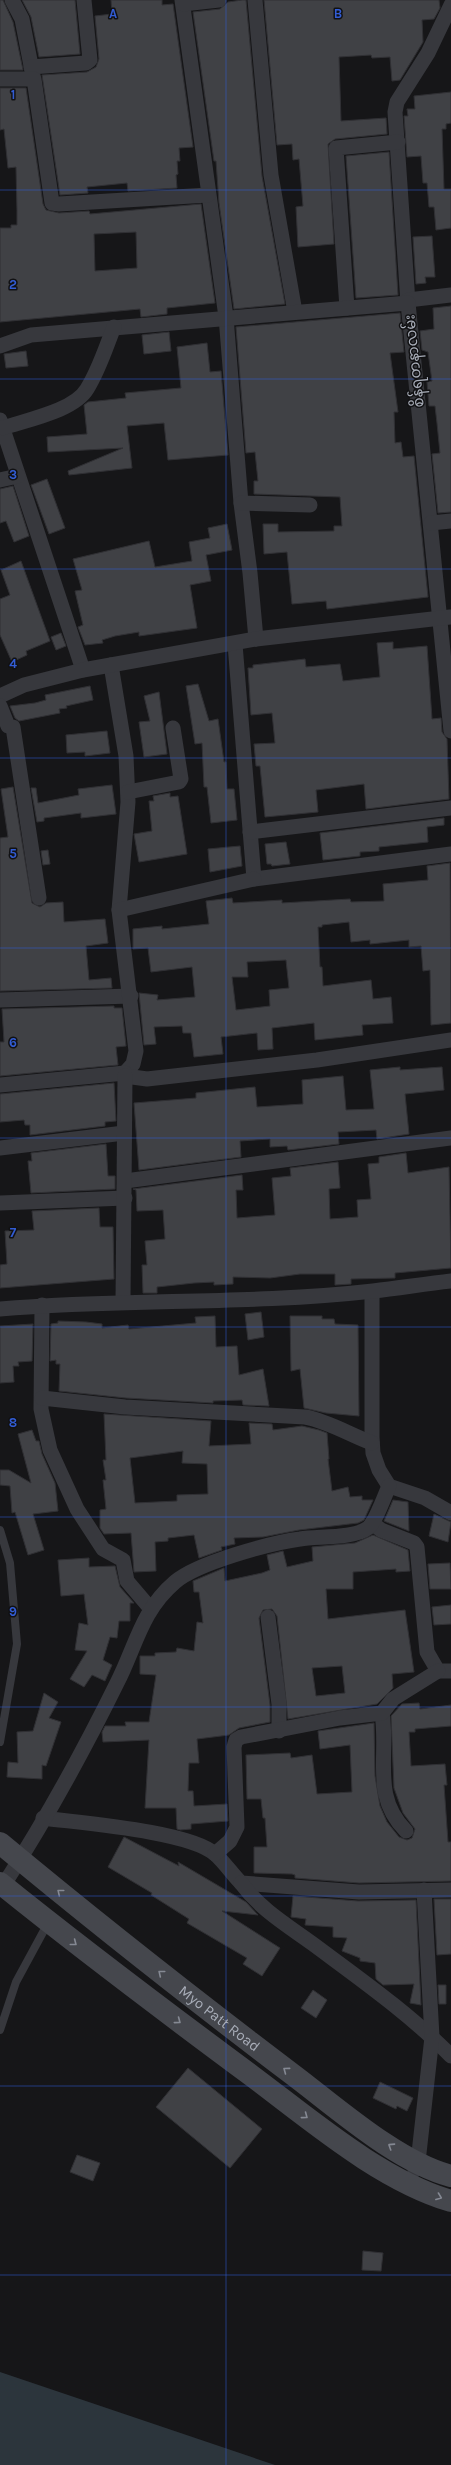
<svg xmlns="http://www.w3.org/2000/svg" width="451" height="2465" font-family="Karla,'Noto Sans Myanmar',sans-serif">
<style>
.water{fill:#2c353c}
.building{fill:#404145;stroke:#303034;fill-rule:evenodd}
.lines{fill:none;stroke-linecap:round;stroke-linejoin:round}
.service{stroke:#37383d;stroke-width:8}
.minor{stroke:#37383d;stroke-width:15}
.secondary{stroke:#45474d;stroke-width:22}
.oneway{stroke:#858993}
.grid{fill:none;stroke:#325cd3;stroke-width:1;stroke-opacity:0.55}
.labels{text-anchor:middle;stroke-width:3;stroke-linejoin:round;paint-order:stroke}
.street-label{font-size:15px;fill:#a8adb8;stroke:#111113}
.grid-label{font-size:13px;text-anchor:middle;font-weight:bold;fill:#325cd3;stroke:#111113;stroke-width:3;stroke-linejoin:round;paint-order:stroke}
</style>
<rect width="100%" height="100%" fill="#161618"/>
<polygon class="water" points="0,2372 275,2465 0,2465"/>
<g class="building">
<polygon points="0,0 3,0 13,22 23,70 0,70"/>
<polygon points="22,0 75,0 80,54 39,57 31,17"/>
<polygon points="111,0 162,0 162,5 173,4 193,147 179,148 180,161 177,161 178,174 176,175 177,188 128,191 127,183 87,187 88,193 60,195 42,75 87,72 96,67 99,59 95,16 112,14"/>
<polygon points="242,0 246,0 262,176 285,304 234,309 219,203 216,161 214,161 193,12 220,9 228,2"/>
<polygon points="264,0 439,0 440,8 434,19 422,20 423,42 400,80 392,81 390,57 372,58 371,55 339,57 341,121 386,118 387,134 335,139 328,144 334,244 298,247 296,207 303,206 299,159 293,160 292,144 277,145"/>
<path d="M0,88h26l17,116 3,6 13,3 30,-2 1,3 111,-10 14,99 -48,5v6l-26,3 -1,-8 -140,13v-94h11v-3h6v-14l-1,-44 -8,1 -4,-39 -4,1zM136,232l1,36 -42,3 -1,-37z"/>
<polygon points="451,92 451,123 446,124 446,129 442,129 444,189 451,189 451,228 436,230 434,207 429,207 427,183 423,183 421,156 407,157 404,116 408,116 407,109 415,109 414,96"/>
<polygon points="389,152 398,295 356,298 346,156"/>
<polygon points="432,236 435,277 425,277 426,283 416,284 413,237"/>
<polygon points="451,306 451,512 438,513 432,454 440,453 437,423 435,406 429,406 427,382 432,381 428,352 422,350 420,331 434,329 433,308"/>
<polygon points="400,313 404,352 390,353 398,412 394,412 395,443 401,442 403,457 414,456 428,597 327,609 326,601 292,604 287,552 264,554 263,524 278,524 278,532 334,531 334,526 342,526 340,497 254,494 254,481 258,481 255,452 246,453 236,327"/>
<polygon points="169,332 171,351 144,354 142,335"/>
<polygon points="207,343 210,372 221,371 228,455 168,460 164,423 127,426 132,468 69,475 68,471 123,448 48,452 47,437 87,434 84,405 88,402 126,398 125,393 181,388 177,347"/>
<polygon points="26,351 28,366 6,368 4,354"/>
<polygon points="47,479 65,528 49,534 31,485"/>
<polygon points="13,486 29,536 14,542 6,521 0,523 0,489"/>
<polygon points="227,524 232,550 206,555 211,581 190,585 197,628 139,636 139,632 115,636 102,640 103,643 85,645 78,627 83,625 75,591 82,590 73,559 149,541 155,567 192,561 189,542 210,538 208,528"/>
<polygon points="21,561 50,641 26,651 27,655 12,662 0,635 0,599 10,595 1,570"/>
<polygon points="61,633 66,646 56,650 51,637"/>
<polygon points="393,642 393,649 427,646 432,719 441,718 442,732 447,739 449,799 366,809 364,784 316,790 318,812 265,817 260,766 256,766 254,744 275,743 272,713 251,715 248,668 253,668 253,665 305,659 306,667 340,664 343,681 380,677 377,643"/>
<polygon points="198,684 209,721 218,719 224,762 226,762 227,789 234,789 237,820 211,823 207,787 204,787 202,743 195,744 186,686"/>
<polygon points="90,686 93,700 66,706 67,708 59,709 60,713 19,721 15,718 10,706 35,703 46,700 45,695"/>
<polygon points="159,692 167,754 144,757 139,722 150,721 144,696"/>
<polygon points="107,731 110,753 85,756 85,752 67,753 66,735"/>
<polygon points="112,785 116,814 81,818 81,813 44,818 44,821 37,822 31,788 36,788 38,803 79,795 78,789"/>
<polygon points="13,787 32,903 40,907 46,903 63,902 64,922 105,919 108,943 86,946 89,980 111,978 112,988 0,991 0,838 8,837 1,789"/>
<polygon points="170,793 170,797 178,796 187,854 139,862 134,834 152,831 149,801 154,801 153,796"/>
<polygon points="444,818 444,825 427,827 428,842 379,847 379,851 360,852 360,856 323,860 320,833"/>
<polygon points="286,842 290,864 272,866 271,864 267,864 265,844"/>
<polygon points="240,846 242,866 210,872 208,849"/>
<polygon points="48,850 50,864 43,865 41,851"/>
<path d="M450,863l1,160 -20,2 -1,-55 -7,1 -2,-25 -12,1v-7l-39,4v-4l-19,2 -2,-20 -27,3v2h-4l2,40h2l1,19 48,-6 2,19 18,-2 2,26 -31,2 1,10 -48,5 -1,-17 -42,5 1,21 -15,1 -1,-17 -36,4 2,17 -29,3 -3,-24h-8l-1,-7 -28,1 2,17 -12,1 -5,-52 19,2 -1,5 38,-3 -3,-30 -41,5 -3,-24 -15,1v-20l29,-3v3l47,-5 -3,-23 26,-3 1,5 49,-3v3l68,-4 1,3 33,-1 -1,-17 45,-4 -1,-14zM286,960l3,28 -20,2 1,16 -34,4 -4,-33h16l-1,-15z"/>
<polygon points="114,1006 114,1008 122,1008 126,1046 116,1047 118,1065 0,1076 0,1042 4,1042 2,1009"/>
<polygon points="400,1067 400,1070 442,1067 444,1090 405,1094 409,1134 377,1139 376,1130 338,1132 339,1144 288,1150 287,1146 270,1147 270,1139 240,1141 241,1157 139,1170 134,1103 196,1098 196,1093 255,1087 257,1107 303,1104 302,1080 343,1076 346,1110 374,1109 370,1070"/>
<polygon points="114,1083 116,1121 105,1122 105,1126 30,1135 30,1125 25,1125 24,1120 0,1122 0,1094"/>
<polygon points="106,1144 108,1176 115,1176 115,1189 31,1193 28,1161 32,1161 31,1153"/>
<polygon points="406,1153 408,1173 449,1167 451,1268 395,1273 395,1278 351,1279 351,1284 335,1285 335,1274 300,1274 270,1278 233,1277 233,1284 214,1285 214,1282 194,1283 157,1287 157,1293 143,1293 142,1265 147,1265 145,1241 165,1239 163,1210 137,1211 136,1190 133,1189 242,1175 243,1190 236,1190 237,1218 275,1215 272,1178 291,1176 290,1168 338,1162 340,1188 329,1189 330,1219 358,1217 357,1200 371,1199 368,1164 379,1163 379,1157"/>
<polygon points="99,1208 100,1227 113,1227 114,1279 0,1288 0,1265 7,1264 5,1231 34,1230 32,1211"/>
<polygon points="261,1312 264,1337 248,1340 245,1314"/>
<polygon points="215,1316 216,1347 237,1346 239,1375 263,1369 269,1406 243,1405 242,1400 213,1401 213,1403 126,1398 59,1391 60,1364 56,1364 56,1360 50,1361 51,1324 58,1323 58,1321 86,1322 102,1324 102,1328 128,1325 129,1329 196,1323 195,1317"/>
<polygon points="290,1316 322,1316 322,1319 334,1319 335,1324 358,1325 359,1416 326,1413 304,1408 300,1369 291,1371"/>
<polygon points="33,1324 32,1361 18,1362 19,1366 13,1366 14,1382 0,1383 0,1326"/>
<path d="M104,1414l107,7 -2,25 42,-2 -2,-21 23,1 1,6 29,-4 17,4 8,3 2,26h-1l4,32 16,-4 2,10 12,-1v4h11l-9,20 -6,3 -59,7 -36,7 -29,1 1,6 -14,3 1,3 -23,8 -5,-23 -26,3v3l-13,1 1,29 -22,1 -3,-39 -27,1 -4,-6v-18l6,-1 -3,-29h3l-3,-20h3zM183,1451l-1,12 25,1 1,30 -31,1v6l-42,2 -5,-45z"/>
<polygon points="32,1430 36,1441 39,1441 42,1454 55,1483 58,1511 33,1514 44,1550 28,1555 15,1512 12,1513 10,1486 0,1485 0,1470 9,1470 31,1483 18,1434"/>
<polygon points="393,1500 408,1502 409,1531 384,1521"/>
<polygon points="434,1514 451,1522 448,1542 429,1536"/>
<path d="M373,1535l35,15 2,21 -14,1v-3l-43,3v17h-27l2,30 77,-9 9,62 -22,2 1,14 -16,16 -89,15 -11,-103 -5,-7 -9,1 -4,8 11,87v17l-31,6 -10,7 -32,4 2,24h-10l-1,28h5l1,15 33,-2 1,17 -37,3v5l-11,1 -3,-1 -1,-21h-31l4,-68 -46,2 -1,-10 3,-6h21l-1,-4h24l7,-47 -16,-1v-18h15v-3l21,-1 1,-4 17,3 3,-29 6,1 -4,-31h-5l-1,-11 31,-13 1,13 37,-8 8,-3 -3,-15 16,-4 4,16 26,-6 -1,-14 43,-4zM342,1666l3,27 -29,3 -4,-28z"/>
<polygon points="89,1558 89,1567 115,1566 120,1587 134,1603 130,1603 130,1621 119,1621 117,1638 110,1637 103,1660 112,1665 105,1681 92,1675 84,1687 70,1679 87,1651 75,1650 79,1623 88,1625 84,1594 61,1596 58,1560"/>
<polygon points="450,1563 451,1589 430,1589 428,1564"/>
<polygon points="451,1605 451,1624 434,1625 432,1607"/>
<polygon points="44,1693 58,1702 49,1718 61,1722 46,1766 42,1765 42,1779 7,1777 8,1762 18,1763 17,1732 33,1731"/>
<polygon points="419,1703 420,1709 451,1705 451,1726 415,1729 415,1732 409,1732 411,1766 445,1764 447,1785 444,1785 448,1842 451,1842 451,1881 359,1883 295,1878 295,1875 292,1874 254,1873 254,1847 267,1847 265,1818 263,1818 261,1799 247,1799 246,1755 290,1753 291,1758 312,1755 317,1794 352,1792 350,1745 320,1749 318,1731 374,1723 375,1776 380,1806 387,1822 399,1837 407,1840 412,1838 415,1829 403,1813 394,1788 391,1716 402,1704"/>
<polygon points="124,1837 179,1866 178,1862 246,1902 258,1915 222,1911 280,1948 262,1976 243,1964 247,1958 187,1923 189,1919 151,1895 152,1893 108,1867"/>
<polygon points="293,1896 358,1901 416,1900 421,2005 410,2003 414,1984 383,1985 376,1979 375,1963 360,1961 360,1958 342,1951 347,1938 333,1937 333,1927 305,1925 306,1919 291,1917"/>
<polygon points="434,1899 451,1899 451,1954 437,1955"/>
<polygon points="438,1985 446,1985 446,2004 439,2004"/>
<polygon points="313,1990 327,2000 316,2018 301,2008"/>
<polygon points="188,2068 262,2129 230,2168 156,2107"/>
<polygon points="380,2082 413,2098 407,2111 397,2106 396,2109 373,2098"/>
<polygon points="77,2155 100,2163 93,2181 70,2172"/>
<polygon points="363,2251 383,2253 381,2271 362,2270"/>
</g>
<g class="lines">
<g class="service">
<polyline points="0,1530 10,1563 17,1644 0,1742"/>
<polyline points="0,2030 16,1982 48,1923"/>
</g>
<g class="minor">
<polyline points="12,0 22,19 33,76"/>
<polyline points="182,0 226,317 241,503 250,573 256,639"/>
<polyline points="255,0 271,175 295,312"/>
<polyline points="183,4 219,0"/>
<polyline points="451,5 428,53 397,102 395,112 408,303 451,731"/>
<polyline points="31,67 86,63 90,60 84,0"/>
<polyline points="0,79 34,79 52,203 59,204 208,195"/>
<polyline points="408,300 451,295"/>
<polyline points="347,308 336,148 398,142"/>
<polyline points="0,346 31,335 408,303"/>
<polyline points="0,420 83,670"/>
<path d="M3,428c23,-8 71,-17 84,-39 12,-19 19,-42 27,-62"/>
<polyline points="0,480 18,476"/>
<polyline points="241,503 310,505"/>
<polyline points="431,523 451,521"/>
<polyline points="235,644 254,879 451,854"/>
<polyline points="111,665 126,756 128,802 119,910"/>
<polyline points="0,696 24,685 83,670 256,639 450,617"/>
<polyline points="0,706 8,726 13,727 39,898"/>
<polyline points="128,792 179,782 181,779 173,728"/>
<polyline points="250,832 451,808"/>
<polyline points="0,1000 131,996"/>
<polyline points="125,1073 133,1064 136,1051 119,910 254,879"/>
<polyline points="0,1085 125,1073 125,1076 147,1079 317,1060 451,1040"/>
<polyline points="0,1148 124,1133"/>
<polyline points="125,1181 451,1138"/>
<polyline points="0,1203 125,1198"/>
<polyline points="372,1292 372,1437 373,1453 379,1470 389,1486 425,1498 451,1513"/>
<polyline points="123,1302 125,1076"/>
<polyline points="42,1305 41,1409 50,1450 77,1509 103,1549 123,1560 127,1581 150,1608"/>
<path d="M0,1309c124,-11 249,-4 373,-18 26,-3 52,-7 78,-10"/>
<path d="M42,1398l83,9 180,10c23,4 45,18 67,26"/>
<polyline points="372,1523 381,1530 414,1543 417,1547 427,1652 438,1671 451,1671"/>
<polyline points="268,1617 279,1704 279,1731"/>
<path d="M382,1713c7,44 -11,83 24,118"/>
<path d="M43,1818c37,5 146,13 172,36 10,9 17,20 26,29l118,9 92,-2"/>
<polyline points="215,1854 230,1841 237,1827 234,1747 236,1740 241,1737 340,1718 382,1713 393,1699 438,1671"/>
<path d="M241,1883c20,27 46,42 72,61 47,35 97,70 138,112"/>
<path d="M3,1886c42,-65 80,-134 114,-203 19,-37 24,-72 58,-101 22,-19 95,-39 125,-43 18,-3 53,0 68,-11 7,-5 17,-33 21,-42"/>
<polyline points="415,2170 418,2162 432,2037 424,1890"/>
</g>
<g class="secondary">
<path id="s1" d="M0,1843c95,79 193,156 292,231 44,33 105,88 159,102"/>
<path d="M0,1883c83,67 167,130 252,193 59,44 128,104 199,125"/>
</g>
</g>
<defs><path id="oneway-chevron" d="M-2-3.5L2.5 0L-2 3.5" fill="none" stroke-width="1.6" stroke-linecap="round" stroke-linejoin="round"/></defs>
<g class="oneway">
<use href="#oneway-chevron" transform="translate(60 1892) rotate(-141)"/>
<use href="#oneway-chevron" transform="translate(74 1943) rotate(38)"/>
<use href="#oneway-chevron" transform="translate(161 1973) rotate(-141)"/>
<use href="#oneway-chevron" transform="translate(178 2021) rotate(37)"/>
<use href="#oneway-chevron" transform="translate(286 2070) rotate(-143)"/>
<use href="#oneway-chevron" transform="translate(305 2116) rotate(37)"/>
<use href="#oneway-chevron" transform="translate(391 2146) rotate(-147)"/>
<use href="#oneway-chevron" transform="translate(439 2197) rotate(21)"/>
</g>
<path class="grid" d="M226,0v2465M0,190h451M0,379h451M0,569h451M0,758h451M0,948h451M0,1138h451M0,1327h451M0,1517h451M0,1707h451M0,1896h451M0,2086h451M0,2275h451"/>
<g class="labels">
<g class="street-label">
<text transform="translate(414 361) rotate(-96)" y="5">စိန်ရတနာလမ်း</text>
<text dy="5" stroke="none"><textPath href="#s1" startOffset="281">Myo Patt Road</textPath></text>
</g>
</g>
<g class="grid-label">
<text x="113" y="18">A</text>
<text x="338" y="18">B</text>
<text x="13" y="99">1</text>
<text x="13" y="289">2</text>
<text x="13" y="479">3</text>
<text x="13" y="668">4</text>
<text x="13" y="858">5</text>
<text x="13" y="1047">6</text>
<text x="13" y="1237">7</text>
<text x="13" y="1427">8</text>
<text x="13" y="1616">9</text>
</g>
</svg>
